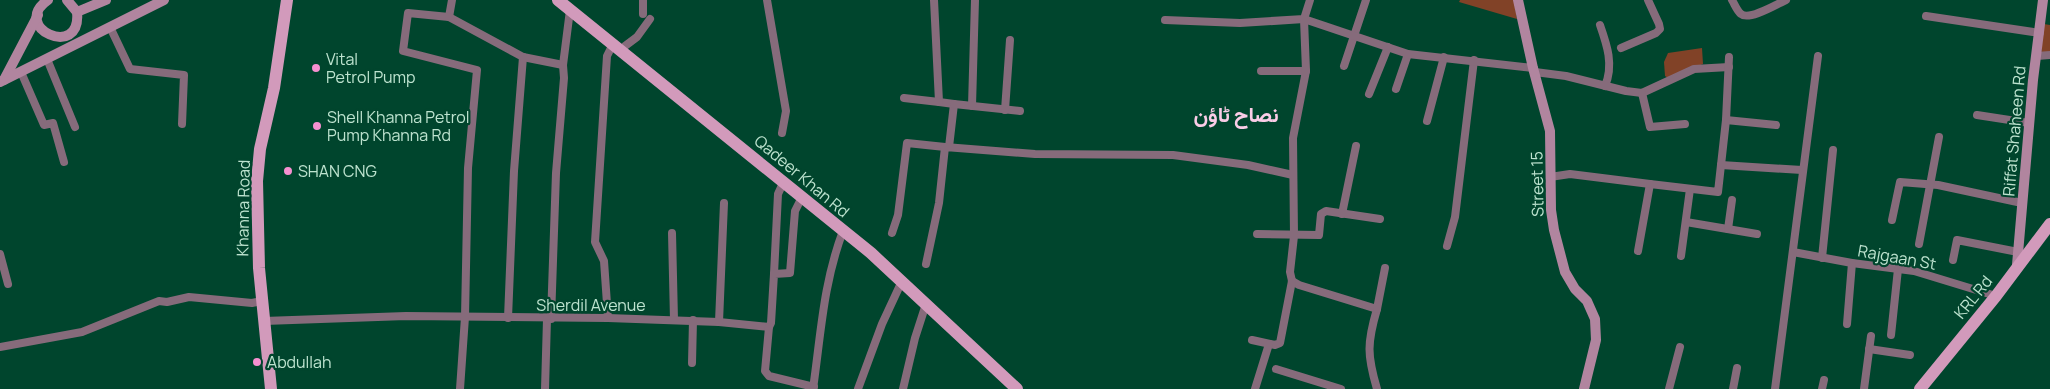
<svg xmlns="http://www.w3.org/2000/svg" width="2050" height="389" font-family="Manrope,Vazirmatn,sans-serif">
<style>
.green{fill:#814227}
.lines{fill:none;stroke-linecap:round;stroke-linejoin:round}
.street{stroke:#866b7b;stroke-width:8}
.secondary{stroke:#b1859f;stroke-width:10}
.primary{stroke:#d29abb;stroke-width:12}
.poi-dot{fill:#f690d0;stroke:#00452d;stroke-width:2}
.labels{text-anchor:middle;stroke-width:4.5;stroke-linejoin:round;paint-order:stroke}
.poi-label{font-size:16px;fill:#bde3cf;stroke:#00452d;text-anchor:start}
.street-label{font-size:16px;fill:#bde3cf;stroke:#00452d}
.district-label{font-size:21px;font-weight:bold;fill:#facde7;stroke:#00452d}
</style>
<rect width="100%" height="100%" fill="#00452d"/>
<g class="green">
<polygon points="1460,0 1514,0 1517,19 1459,2"/>
<polygon points="2044,24 2050,25 2050,53 2041,53"/>
<polygon points="1702,48 1703,64 1668,78 1665,76 1664,62 1668,53"/>
</g>
<g class="lines">
<g class="street">
<polyline points="643,0 643,14"/>
<polyline points="767,0 786,111 782,133"/>
<polyline points="934,0 939,102 954,104 949,147"/>
<path d="M1732,0c3,5 5,11 9,14 8,7 36,-10 45,-14"/>
<polyline points="1926,16 2040,33"/>
<polyline points="449,17 452,0"/>
<polyline points="1165,20 1240,23 1304,19 1310,0"/>
<path d="M1600,25c7,20 14,40 5,61"/>
<polyline points="110,27 130,69 184,75 182,124"/>
<polyline points="625,46 637,37 650,19"/>
<polyline points="1621,48 1656,33 1660,29 1659,24 1648,0"/>
<polyline points="2037,56 2050,55"/>
<polyline points="47,59 75,127"/>
<polyline points="1344,66 1366,0"/>
<polyline points="1261,71 1306,71"/>
<polyline points="21,72 44,125 53,123 64,162"/>
<polyline points="1535,72 1566,76 1626,91 1642,93 1694,69 1729,67"/>
<polyline points="1396,89 1408,54"/>
<polyline points="1642,93 1650,127 1685,124"/>
<polyline points="1369,94 1388,47"/>
<polyline points="904,98 939,102"/>
<polyline points="954,104 1020,111"/>
<polyline points="972,106 975,0"/>
<polyline points="1005,110 1010,40"/>
<polyline points="1977,115 2029,123"/>
<polyline points="1726,120 1776,125"/>
<polyline points="1427,121 1444,57"/>
<polyline points="1721,165 1802,170"/>
<polyline points="1550,177 1570,174 1650,184 1638,251"/>
<polyline points="1650,184 1718,192 1726,120 1729,57"/>
<polyline points="1342,214 1356,146"/>
<polyline points="1892,220 1900,182 1938,185 2022,203"/>
<polyline points="1686,222 1757,234"/>
<polyline points="1728,229 1732,200"/>
<polyline points="672,233 674,320"/>
<polyline points="892,233 898,215 907,143 945,147"/>
<polyline points="1257,234 1319,235 1321,214 1326,211 1380,219"/>
<polyline points="1919,244 1939,137"/>
<polyline points="1447,246 1455,217 1474,60"/>
<polyline points="1793,252 1852,263 1914,271 1996,296"/>
<polyline points="0,254 8,284"/>
<polyline points="1681,256 1690,189"/>
<polyline points="1822,258 1833,150"/>
<polyline points="1953,260 1957,240 2018,252"/>
<polyline points="926,264 939,203 945,147 1035,154 1173,155 1248,165 1293,175"/>
<polyline points="774,274 778,194 784,181"/>
<path d="M1292,281l7,4 78,24c-10,34 -10,46 0,80"/>
<polyline points="1377,309 1385,268"/>
<polyline points="508,318 514,171 523,57"/>
<polyline points="608,318 604,261 595,242 607,56 613,44"/>
<polyline points="551,319 556,173 564,78 563,65 570,10"/>
<polyline points="264,321 406,316 608,318 719,322 769,327 771,323 774,274 790,273 795,211 802,197"/>
<polyline points="719,322 724,203"/>
<polyline points="1847,324 1852,263"/>
<polyline points="769,327 765,371 769,376 814,387"/>
<polyline points="1891,335 1898,269"/>
<polyline points="1252,340 1275,345 1280,343 1292,281 1290,272 1294,236 1293,138 1306,71 1304,19 1408,54 1533,68"/>
<polyline points="0,347 82,332 159,301 167,302 189,297 252,303 261,301"/>
<polyline points="1869,349 1910,355"/>
<polyline points="692,363 693,320"/>
<polyline points="1276,369 1341,389"/>
<polyline points="460,389 465,317 468,168 477,70 403,51 408,13 449,17 523,57 563,65"/>
<polyline points="545,389 547,319"/>
<path d="M813,389c8,-55 10,-105 30,-158"/>
<polyline points="858,389 882,324 902,281"/>
<polyline points="903,389 915,338 926,304"/>
<polyline points="1255,389 1269,344"/>
<polyline points="1669,389 1680,347"/>
<polyline points="1733,389 1737,368"/>
<polyline points="1775,389 1818,56"/>
<polyline points="1822,389 1824,380"/>
<polyline points="1864,389 1871,336"/>
</g>
<g class="secondary">
<path d="M48,0c-39,27 34,61 29,12l-10,-12"/>
<polyline points="1518,0 1533,68 1550,131 1551,210 1554,230 1565,272 1575,289 1587,301 1595,319 1596,340 1584,389"/>
<polyline points="77,12 106,0"/>
<polyline points="4,80 38,15"/>
<polyline points="0,82 164,0"/>
<polyline points="2017,265 2033,80 2043,0"/>
</g>
<g class="primary">
<polyline points="558,0 871,253 1017,389"/>
<polyline points="271,389 259,268 257,181 260,149 274,88 287,0"/>
<polyline points="1920,389 1996,296 2050,224"/>
</g>
</g>
<g class="poi-dot">
<circle cx="316" cy="68" r="5"/>
<circle cx="317" cy="126" r="5"/>
<circle cx="288" cy="171" r="5"/>
<circle cx="257" cy="362" r="5"/>
</g>
<g class="labels">
<g class="poi-label">
<text x="326" y="65">Vital<tspan x="326" dy="18">Petrol Pump</tspan></text>
<text x="327" y="123">Shell Khanna Petrol<tspan x="327" dy="18">Pump Khanna Rd</tspan></text>
<text x="298" y="177">SHAN CNG</text>
<text x="267" y="368">Abdullah</text>
</g>
<g class="street-label">
<text transform="translate(2014 131) rotate(-85)" y="6">Riffat Shaheen Rd</text>
<text transform="translate(802 176) rotate(40)" y="6">Qadeer Khan Rd</text>
<text transform="translate(1537 184) rotate(-91)" y="6">Street 15</text>
<text transform="translate(243 208) rotate(-89)" y="6">Khanna Road</text>
<text transform="translate(1897 257) rotate(10)" y="6">Rajgaan St</text>
<text transform="translate(1973 297) rotate(-51)" y="6">KRL Rd</text>
<text x="591" y="311">Sherdil Avenue</text>
</g>
<g class="district-label">
<text x="1236" y="122">نصاح ٹاؤن</text>
</g>
</g>
</svg>
